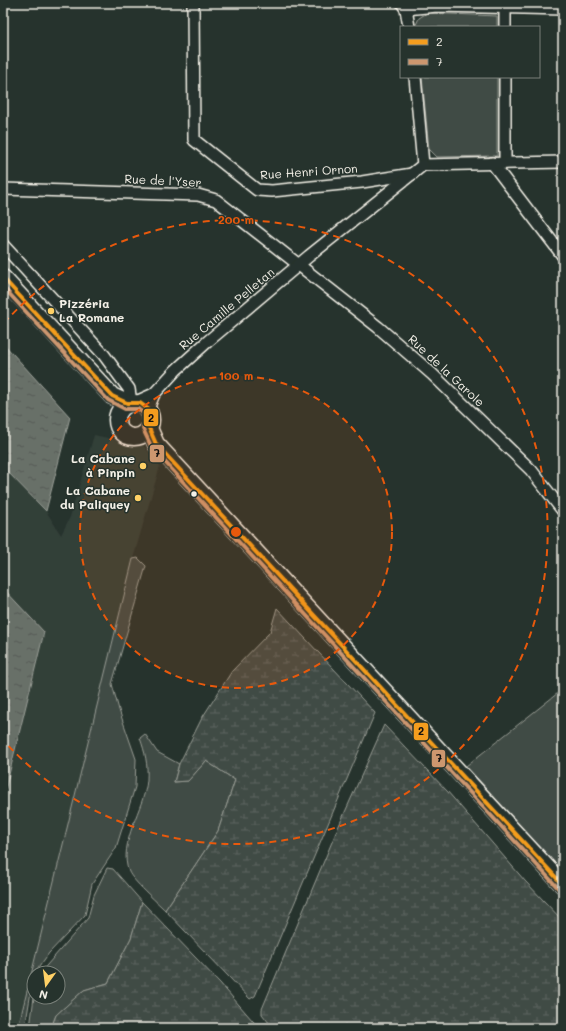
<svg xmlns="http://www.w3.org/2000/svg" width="566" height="1031" font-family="Mali,sans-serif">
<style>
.built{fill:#333f39}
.green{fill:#414b45;stroke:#9a9e96}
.wetland{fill:url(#wetland-marsh);stroke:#9a9e96}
.water{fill:url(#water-ripples);stroke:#9fa39b}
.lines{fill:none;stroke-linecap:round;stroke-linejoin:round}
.minor-casing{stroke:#f4f1e8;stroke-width:14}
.secondary-casing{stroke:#f4f1e8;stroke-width:19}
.minor{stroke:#26332d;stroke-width:11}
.secondary{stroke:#26332d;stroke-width:16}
.bus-1-casing{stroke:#26332d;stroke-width:7}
.bus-2-casing{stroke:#26332d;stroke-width:7}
.bus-1{stroke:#f49d1e;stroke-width:4}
.bus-2{stroke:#cd976f;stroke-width:4}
.ring{fill:none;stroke:#e8590c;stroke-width:2;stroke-dasharray:7 5}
.poi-dot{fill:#ffd166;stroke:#26332d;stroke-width:1.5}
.bus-dot{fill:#f4f1e8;stroke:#26332d;stroke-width:1.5}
.labels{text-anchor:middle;stroke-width:3;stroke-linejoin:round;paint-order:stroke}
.street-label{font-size:12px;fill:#f4f1e8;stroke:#26332d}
.poi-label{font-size:12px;font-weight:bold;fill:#f4f1e8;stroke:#26332d;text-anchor:end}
.centre{fill:#e8590c;stroke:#26332d;stroke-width:2}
.ring-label{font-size:12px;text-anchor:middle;font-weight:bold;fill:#e8590c;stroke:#26332d;stroke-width:3;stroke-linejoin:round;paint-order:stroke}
.line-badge{stroke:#26332d;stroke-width:1.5}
.pale-badge-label{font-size:11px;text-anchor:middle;font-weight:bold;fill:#111}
</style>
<defs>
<pattern id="wetland-marsh" width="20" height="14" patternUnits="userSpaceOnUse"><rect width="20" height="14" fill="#414b45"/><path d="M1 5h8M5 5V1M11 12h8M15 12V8" fill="none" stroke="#5d6560"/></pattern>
<pattern id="water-ripples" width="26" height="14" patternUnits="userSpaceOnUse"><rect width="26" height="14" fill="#676f68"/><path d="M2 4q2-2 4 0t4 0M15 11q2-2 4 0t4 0" fill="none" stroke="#565a55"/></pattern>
</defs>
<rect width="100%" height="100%" fill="#26332d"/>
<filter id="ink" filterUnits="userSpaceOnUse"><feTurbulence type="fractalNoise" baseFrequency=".025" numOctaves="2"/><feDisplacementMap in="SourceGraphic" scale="8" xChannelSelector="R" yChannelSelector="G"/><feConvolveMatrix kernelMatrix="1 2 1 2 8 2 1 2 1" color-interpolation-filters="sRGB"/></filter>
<g filter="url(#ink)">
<polygon class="built" points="94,435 144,446 160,466 133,559 72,813 18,1028 3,1028 3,799 44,632 3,588 3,467 46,511 61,535 70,517"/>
<g class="green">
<polygon points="427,13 497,16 497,27 415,27 419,18"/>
<polygon points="422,77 497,77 497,156 437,157 429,149"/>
<polygon points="138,558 146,566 112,684 119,710 136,759 135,787 116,848 92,884 85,915 49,953 39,967 36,973 34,973 25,1028 18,1028 133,559"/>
<polygon points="563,689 563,873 466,766"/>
<path d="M145,734l12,18 22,12 -5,18 14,-1 18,-20 29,19 -17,51 -53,79c-9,-9 -32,-29 -36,-38 -12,-28 16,-65 18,-92 1,-16 -2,-28 -7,-42z"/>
<polygon points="107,868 113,869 142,902 131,938 108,983 84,990 56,1015 51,1028 30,1028 34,997 58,997 58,973 40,973 88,918 94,895"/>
</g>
<g class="wetland">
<polygon points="277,608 375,713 255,996 250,999 165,910 218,831 235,780 206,761 188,781 174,782 179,764 202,718 232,671 270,632"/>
<polygon points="384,725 447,791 525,881 563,921 563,1028 273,1028 262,1014 262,1009 337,830"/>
<polygon points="142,902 220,983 259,1028 51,1028 56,1015 84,990 108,983 131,938"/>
</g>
<g class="water">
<polygon points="3,343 70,417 46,511 3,467"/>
<polygon points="3,588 44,632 3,799"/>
</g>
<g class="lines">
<defs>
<g id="minor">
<polyline points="193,3 194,140 257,190 272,191 362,182 412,174"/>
<polyline points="402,3 406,9 409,27"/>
<polyline points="406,9 437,6 563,9"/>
<polyline points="505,27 505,8"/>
<polyline points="415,77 423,165"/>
<polyline points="505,77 505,163"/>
<polyline points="492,163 563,256"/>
<polyline points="423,165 563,162"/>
<polyline points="3,189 198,195 216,200 378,327 432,374 531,470 563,511"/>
<polyline points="3,245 104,355 129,389 131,402"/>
<polyline points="136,402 154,394"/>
<polyline points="148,409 154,394 176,370 207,342 309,256 423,165"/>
</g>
<g id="secondary">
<polyline points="3,278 112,396 127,403"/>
<circle cx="134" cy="420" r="17"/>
<polyline points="149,428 156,444 563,885"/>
</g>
</defs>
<use href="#minor" class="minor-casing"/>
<use href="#secondary" class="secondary-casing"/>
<use href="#minor" class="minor"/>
<use href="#secondary" class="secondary"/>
<defs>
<polyline id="bus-1" points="3,278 112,396 127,403 140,403 148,409 151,418 149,428 156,444 563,885"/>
<polyline id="bus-2" points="3,287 108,400 125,409 138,409 143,413 145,418 143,429 152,448 559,889"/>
</defs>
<use href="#bus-1" class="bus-1-casing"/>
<use href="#bus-2" class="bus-2-casing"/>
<use href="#bus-1" class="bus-1"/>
<use href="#bus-2" class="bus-2"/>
</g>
</g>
<circle cx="236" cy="532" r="156" fill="#e8590c" fill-opacity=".12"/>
<g class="ring">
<circle cx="236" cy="532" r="156"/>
<path d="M4 323A312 312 0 1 1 4 741"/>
</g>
<g class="poi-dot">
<circle cx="51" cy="311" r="4"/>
<circle cx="143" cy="466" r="4"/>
<circle cx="138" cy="498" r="4"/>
</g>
<circle class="bus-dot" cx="194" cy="494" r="3.5"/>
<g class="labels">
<g class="street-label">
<text transform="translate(309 172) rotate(-4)" y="4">Rue Henri Ornon</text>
<text transform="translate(163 181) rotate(3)" y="4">Rue de l'Yser</text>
<text transform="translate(227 309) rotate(-40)" y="4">Rue Camille Pelletan</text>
<text transform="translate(446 371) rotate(43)" y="4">Rue de la Garole</text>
</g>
<g class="poi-label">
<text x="59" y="308" text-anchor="start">Pizzéria<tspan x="59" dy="14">La Romane</tspan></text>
<text x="135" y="463">La Cabane<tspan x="135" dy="14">à Pinpin</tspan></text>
<text x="130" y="495">La Cabane<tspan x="130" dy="14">du Paliquey</tspan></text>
</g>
</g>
<circle cx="236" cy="532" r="6" class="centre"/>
<g class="ring-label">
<text x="236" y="224">200 m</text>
<text x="236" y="380">100 m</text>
</g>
<g class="line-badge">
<rect x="143" y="408" width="16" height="19" rx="4" fill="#f49d1e"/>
<rect x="149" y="444" width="16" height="19" rx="4" fill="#cd976f"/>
<rect x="413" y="722" width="16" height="19" rx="4" fill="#f49d1e"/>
<rect x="431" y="749" width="15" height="19" rx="4" fill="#cd976f"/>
</g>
<g class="pale-badge-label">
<text x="151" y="422">2</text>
<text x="157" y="457">7</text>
<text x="421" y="735">2</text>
<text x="439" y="762">7</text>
</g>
<rect width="566" height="1031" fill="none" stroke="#26332d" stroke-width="16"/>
<rect x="8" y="8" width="550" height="1015" fill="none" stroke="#f4f1e8" stroke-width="1.5" filter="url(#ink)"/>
<rect x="400" y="26" width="140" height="52" fill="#26332d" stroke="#787f78"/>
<rect x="408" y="39" width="20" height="6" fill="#f49d1e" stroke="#787f78"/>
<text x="436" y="46" font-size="12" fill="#f4f1e8">2</text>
<rect x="408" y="59" width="20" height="6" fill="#cd976f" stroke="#787f78"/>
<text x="436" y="66" font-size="12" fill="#f4f1e8">7</text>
<g transform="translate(46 985) rotate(194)"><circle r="19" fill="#26332d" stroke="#787f78"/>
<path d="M0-3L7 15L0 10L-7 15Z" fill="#ffd166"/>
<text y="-6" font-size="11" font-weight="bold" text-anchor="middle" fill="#f4f1e8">N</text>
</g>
</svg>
